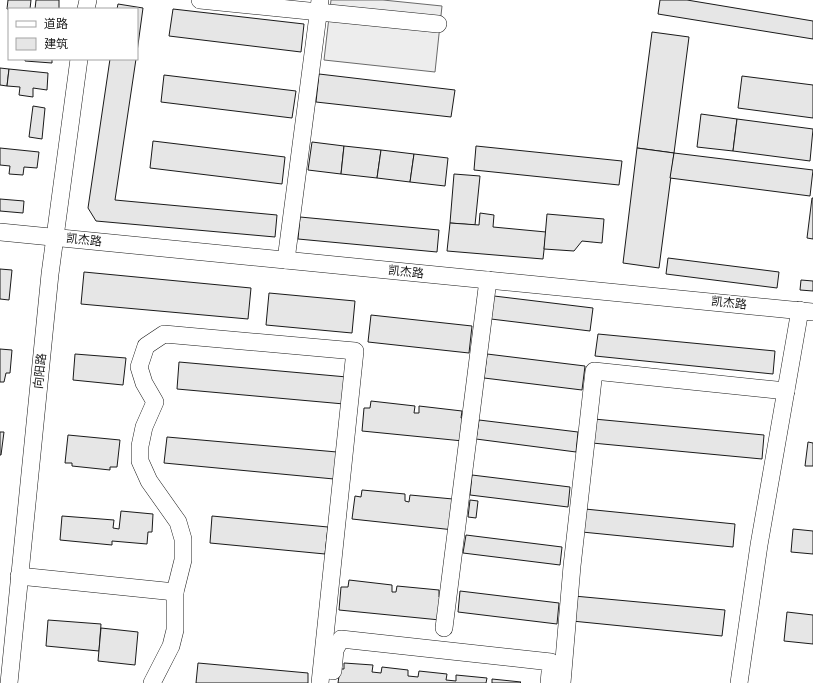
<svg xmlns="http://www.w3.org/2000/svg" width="813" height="683" font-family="'Public Sans','Noto Sans SC',sans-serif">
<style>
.built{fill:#ededed;stroke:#6a6a6a}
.building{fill:#e6e6e6;stroke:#1a1a1a}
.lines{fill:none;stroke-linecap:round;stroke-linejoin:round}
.minor-casing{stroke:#1a1a1a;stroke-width:18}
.minor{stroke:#fff;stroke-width:17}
.labels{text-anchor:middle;stroke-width:3;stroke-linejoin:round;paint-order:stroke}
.street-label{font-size:12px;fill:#1a1a1a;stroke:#fff}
</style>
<rect width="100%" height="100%" fill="#fff"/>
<polygon class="built" points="331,0 383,0 442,6 435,72 324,60"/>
<g class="building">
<polygon points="8,0 31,0 30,9 7,9"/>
<polygon points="36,0 59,0 59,9 35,9"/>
<polygon points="660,0 687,0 813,21 813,39 658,14"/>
<polygon points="118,4 143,8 137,52 137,9 117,9"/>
<polygon points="173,9 304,24 301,52 169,36"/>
<polygon points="652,32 689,37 674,153 637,148"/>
<polygon points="25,59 52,59 52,63 25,61"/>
<polygon points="110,59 136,59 115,200 277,215 275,237 96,221 88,208"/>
<polygon points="0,68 9,69 7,86 0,85"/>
<polygon points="9,69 48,73 47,90 33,88 33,97 19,95 20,87 7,86"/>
<polygon points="319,74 455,90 451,117 316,102"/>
<polygon points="164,75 296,91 292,118 161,102"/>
<polygon points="742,76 813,85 813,118 738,108"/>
<polygon points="33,106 45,108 42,139 29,137"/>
<polygon points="701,114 737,119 733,151 697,147"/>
<polygon points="737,119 813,129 810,161 733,151"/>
<polygon points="153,141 285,157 282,184 150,168"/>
<polygon points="312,142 344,146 341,174 308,170"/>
<polygon points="344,146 381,150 377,178 341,174"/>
<polygon points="476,146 622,161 619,185 474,170"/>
<polygon points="0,148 39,152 37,168 24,167 23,175 9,174 10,166 0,165"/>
<polygon points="637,148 674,153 659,268 623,263"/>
<polygon points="381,150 414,154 410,182 377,178"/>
<polygon points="674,153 813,170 810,196 670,178"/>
<polygon points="414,154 448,158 445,186 410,182"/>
<polygon points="454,174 480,176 475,225 450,223"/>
<polygon points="812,198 813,198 813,239 807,238"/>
<polygon points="0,199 24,201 23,213 0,211"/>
<polygon points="480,213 494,215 493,227 546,232 543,259 447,251 450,223 479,225"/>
<polygon points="547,214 604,219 602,243 582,241 574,251 544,249"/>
<polygon points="300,217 439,230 437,252 298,239"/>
<polygon points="668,258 779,272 777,288 666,274"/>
<polygon points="0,269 12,270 9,300 0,299"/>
<polygon points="84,272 251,288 248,319 81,304"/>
<polygon points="801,280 813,281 813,291 800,290"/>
<polygon points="269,293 355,301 352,333 266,325"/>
<polygon points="494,296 593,308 590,331 491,319"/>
<polygon points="371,315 472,326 469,353 368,342"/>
<polygon points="598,334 775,351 773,374 595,356"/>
<polygon points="0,349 12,350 10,373 6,373 4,382 0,382"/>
<polygon points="75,354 126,358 123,385 73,380"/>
<polygon points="487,354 585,366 582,390 484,378"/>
<polygon points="179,362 347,377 344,404 177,389"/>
<polygon points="371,401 415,406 414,413 419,413 419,406 462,411 461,418 465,418 463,441 362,431 364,408 370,408"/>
<polygon points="594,419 764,435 762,459 592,443"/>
<polygon points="479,420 578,432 576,452 476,439"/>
<polygon points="0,432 4,432 1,455 0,455"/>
<polygon points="68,435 120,440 117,467 110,467 110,470 72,466 72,463 65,463"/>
<polygon points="167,437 337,452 334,479 164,463"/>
<polygon points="808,442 813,443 813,466 805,466"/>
<polygon points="472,475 570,487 568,507 470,495"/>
<polygon points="362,490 405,494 405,501 409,502 410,495 453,499 454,530 352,519 355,496 361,497"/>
<polygon points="470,500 478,501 476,518 468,517"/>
<polygon points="585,509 735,524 733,547 582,532"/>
<polygon points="121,511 153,514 152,532 148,532 147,544 112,541 112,545 60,540 62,516 114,520 113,528 119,529"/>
<polygon points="212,516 328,527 325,554 210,543"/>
<polygon points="793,529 813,531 813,554 791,552"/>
<polygon points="466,535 562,547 560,565 463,553"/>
<polygon points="349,580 392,585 392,592 396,592 397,586 439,590 439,597 443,597 440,620 339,610 341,587 348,587"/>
<polygon points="460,591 559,603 557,624 458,612"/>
<polygon points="574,596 725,610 722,636 572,621"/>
<polygon points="787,612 813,615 813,644 784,641"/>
<polygon points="48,620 101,624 99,651 46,646"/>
<polygon points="101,628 138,632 135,665 98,661"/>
<polygon points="198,663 308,673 308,683 196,683"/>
<polygon points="344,663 373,665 372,672 381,673 382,667 408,670 408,676 418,677 419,671 447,674 446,680 456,681 456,675 487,678 486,683 338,683 340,669 344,669"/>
<polygon points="492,679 521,682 520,683 492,683"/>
</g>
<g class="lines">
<defs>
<g id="minor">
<polyline points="200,0 438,24"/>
<polyline points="86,9 88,0"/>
<polyline points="0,232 813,312"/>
<polyline points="286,260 320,0"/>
<polyline points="19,576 175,592"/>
<polyline points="444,628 488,280"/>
<polyline points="333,671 335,650 341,639 551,662 549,683"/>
<polyline points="9,683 50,274 79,59"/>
<polyline points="152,683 171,646 175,630 175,592 183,560 183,539 178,522 149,481 140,461 140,446 144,427 155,402 144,383 139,367 146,346 164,334 355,351 320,683"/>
<polyline points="562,683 572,566 594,371 786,391"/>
<polyline points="739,683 759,545 800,310"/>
</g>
</defs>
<use href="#minor" class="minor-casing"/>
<use href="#minor" class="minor"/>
</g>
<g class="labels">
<g class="street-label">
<text transform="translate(84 240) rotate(6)" y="4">凯杰路</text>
<text transform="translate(406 272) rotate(6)" y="4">凯杰路</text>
<text transform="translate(729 303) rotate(6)" y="4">凯杰路</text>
<text transform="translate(40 371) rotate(-84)" y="4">向阳路</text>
</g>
</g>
<rect x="8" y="8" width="130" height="52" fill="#ffffff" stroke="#a3a3a3"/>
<rect x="16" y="21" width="20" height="6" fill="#ffffff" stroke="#a3a3a3"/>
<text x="44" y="28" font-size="12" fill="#1a1a1a">道路</text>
<rect x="16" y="38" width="20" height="12" fill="#e6e6e6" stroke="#a3a3a3"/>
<text x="44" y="48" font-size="12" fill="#1a1a1a">建筑</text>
</svg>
